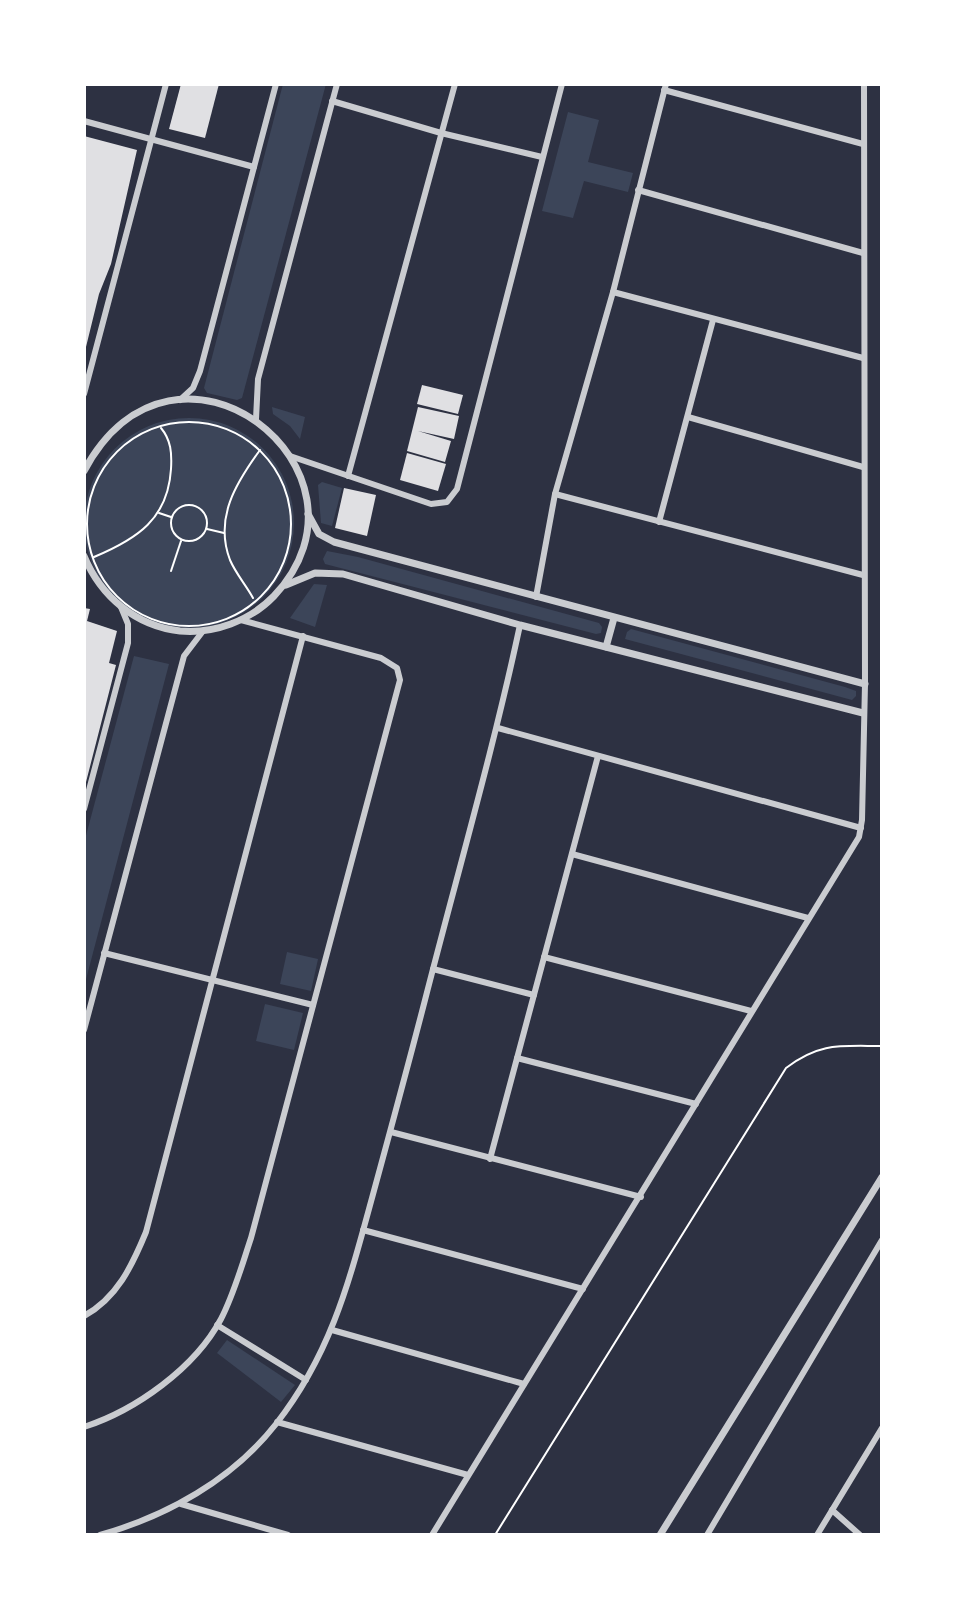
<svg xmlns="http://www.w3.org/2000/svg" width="966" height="1619" font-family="'Public Sans',sans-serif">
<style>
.green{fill:#3c4559}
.building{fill:#e0e0e3}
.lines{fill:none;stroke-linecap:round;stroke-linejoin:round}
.path{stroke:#fff;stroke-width:2}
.minor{stroke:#caccd0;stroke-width:6}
.tertiary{stroke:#caccd0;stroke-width:7}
</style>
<rect width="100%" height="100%" fill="#2d3142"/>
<g class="green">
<polygon points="283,84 326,84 242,398 237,400 207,393 204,388"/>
<polygon points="568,112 599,120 588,162 633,173 628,192 584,181 573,218 542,211"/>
<polygon points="272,407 305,417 300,439 290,426 273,414"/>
<circle cx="189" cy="523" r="105"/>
<polygon points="322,482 342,488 332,526 321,523 318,485"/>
<polygon points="327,551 358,557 599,623 602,627 601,633 596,634 325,564 323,559"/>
<polygon points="314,584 327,585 315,627 290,618"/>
<polygon points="631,629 845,687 856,691 856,696 852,700 625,639 627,632"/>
<polygon points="134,656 169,664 84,987 84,843"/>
<polygon points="287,952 318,959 311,991 280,984"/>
<polygon points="265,1004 303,1013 294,1050 256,1041"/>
<polygon points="227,1340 295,1385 281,1402 217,1353"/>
</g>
<g class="building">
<polygon points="181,84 219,84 205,138 169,129"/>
<polygon points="84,136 137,150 111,264 99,294 85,351"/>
<polygon points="422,385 463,395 458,414 417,404"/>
<polygon points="418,407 459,416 454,439 418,431 451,441 445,462 407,451"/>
<polygon points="407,453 446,464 438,491 400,480"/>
<polygon points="344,488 376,495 367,536 335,528"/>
<polygon points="84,608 90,609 87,621 117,631 109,663 116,665 85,786"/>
</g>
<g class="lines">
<g class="path">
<circle cx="189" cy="524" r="102"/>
<circle cx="189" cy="523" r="18"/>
<polyline points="159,513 171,517"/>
<polyline points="207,529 224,533"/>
<path d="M94,557c43,-18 74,-38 77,-88 1,-16 0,-29 -10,-41"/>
<polyline points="171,571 181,541"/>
<path d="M253,598c-7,-13 -17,-24 -23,-38 -16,-42 6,-77 30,-110"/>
<path d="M495,1535l291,-467c34,-26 55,-22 96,-22"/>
</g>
<g class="minor">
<polyline points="664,90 863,144"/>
<polyline points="332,101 441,133 542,157"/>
<polyline points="84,121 254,167"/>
<polyline points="638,190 863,253"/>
<polyline points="613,292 863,358"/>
<polyline points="84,394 166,84"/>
<polyline points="180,400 193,388 200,371 276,84"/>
<polyline points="688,417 863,467"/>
<polyline points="256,419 258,379 337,84"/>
<polyline points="290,456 431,504 447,502 457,489 562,84"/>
<polyline points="348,476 455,84"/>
<polyline points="555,494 863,575"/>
<polyline points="659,522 713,320"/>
<polyline points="536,597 555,494 613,292 666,84"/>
<polyline points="498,728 861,828"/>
<polyline points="84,809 128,643 128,624 121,607"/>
<polyline points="572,854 808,918"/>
<polyline points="104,953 313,1005"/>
<polyline points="544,957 751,1011"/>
<polyline points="433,969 534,995"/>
<polyline points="84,1030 184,656 203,631"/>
<polyline points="517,1058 696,1104"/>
<polyline points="391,1132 641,1197"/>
<polyline points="490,1159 598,756"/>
<polyline points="363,1230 583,1289"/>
<path d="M84,1316c33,-18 48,-50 62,-84l157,-596"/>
<polyline points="217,1325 306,1380"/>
<polyline points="332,1330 524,1384"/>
<polyline points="277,1422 468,1475"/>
<path d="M84,1427c52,-17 111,-59 137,-108 13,-25 21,-54 30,-81l149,-558 -3,-12 -16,-10 -140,-38"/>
<polyline points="181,1504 288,1535"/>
<polyline points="832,1510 860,1535"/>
<path d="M100,1535c67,-19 132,-55 176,-111 55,-70 73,-142 96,-226 18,-66 36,-132 53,-198 32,-125 68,-249 95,-375"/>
<polyline points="432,1535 859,837 862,820 865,684 864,84"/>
<polyline points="707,1535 882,1240"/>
<polyline points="817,1535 882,1428"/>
</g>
<g class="tertiary">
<path d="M84,471c91,-171 308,0 190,125 -24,25 -60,38 -94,35 -44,-5 -79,-34 -96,-75"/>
<polyline points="308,514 319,534 334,542 865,684"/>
<polyline points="286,585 315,573 343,574 520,625 863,713"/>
<polyline points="606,647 614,618"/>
<polyline points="660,1535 882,1177"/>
</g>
</g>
<rect width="966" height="1619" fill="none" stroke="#ffffff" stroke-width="172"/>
</svg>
